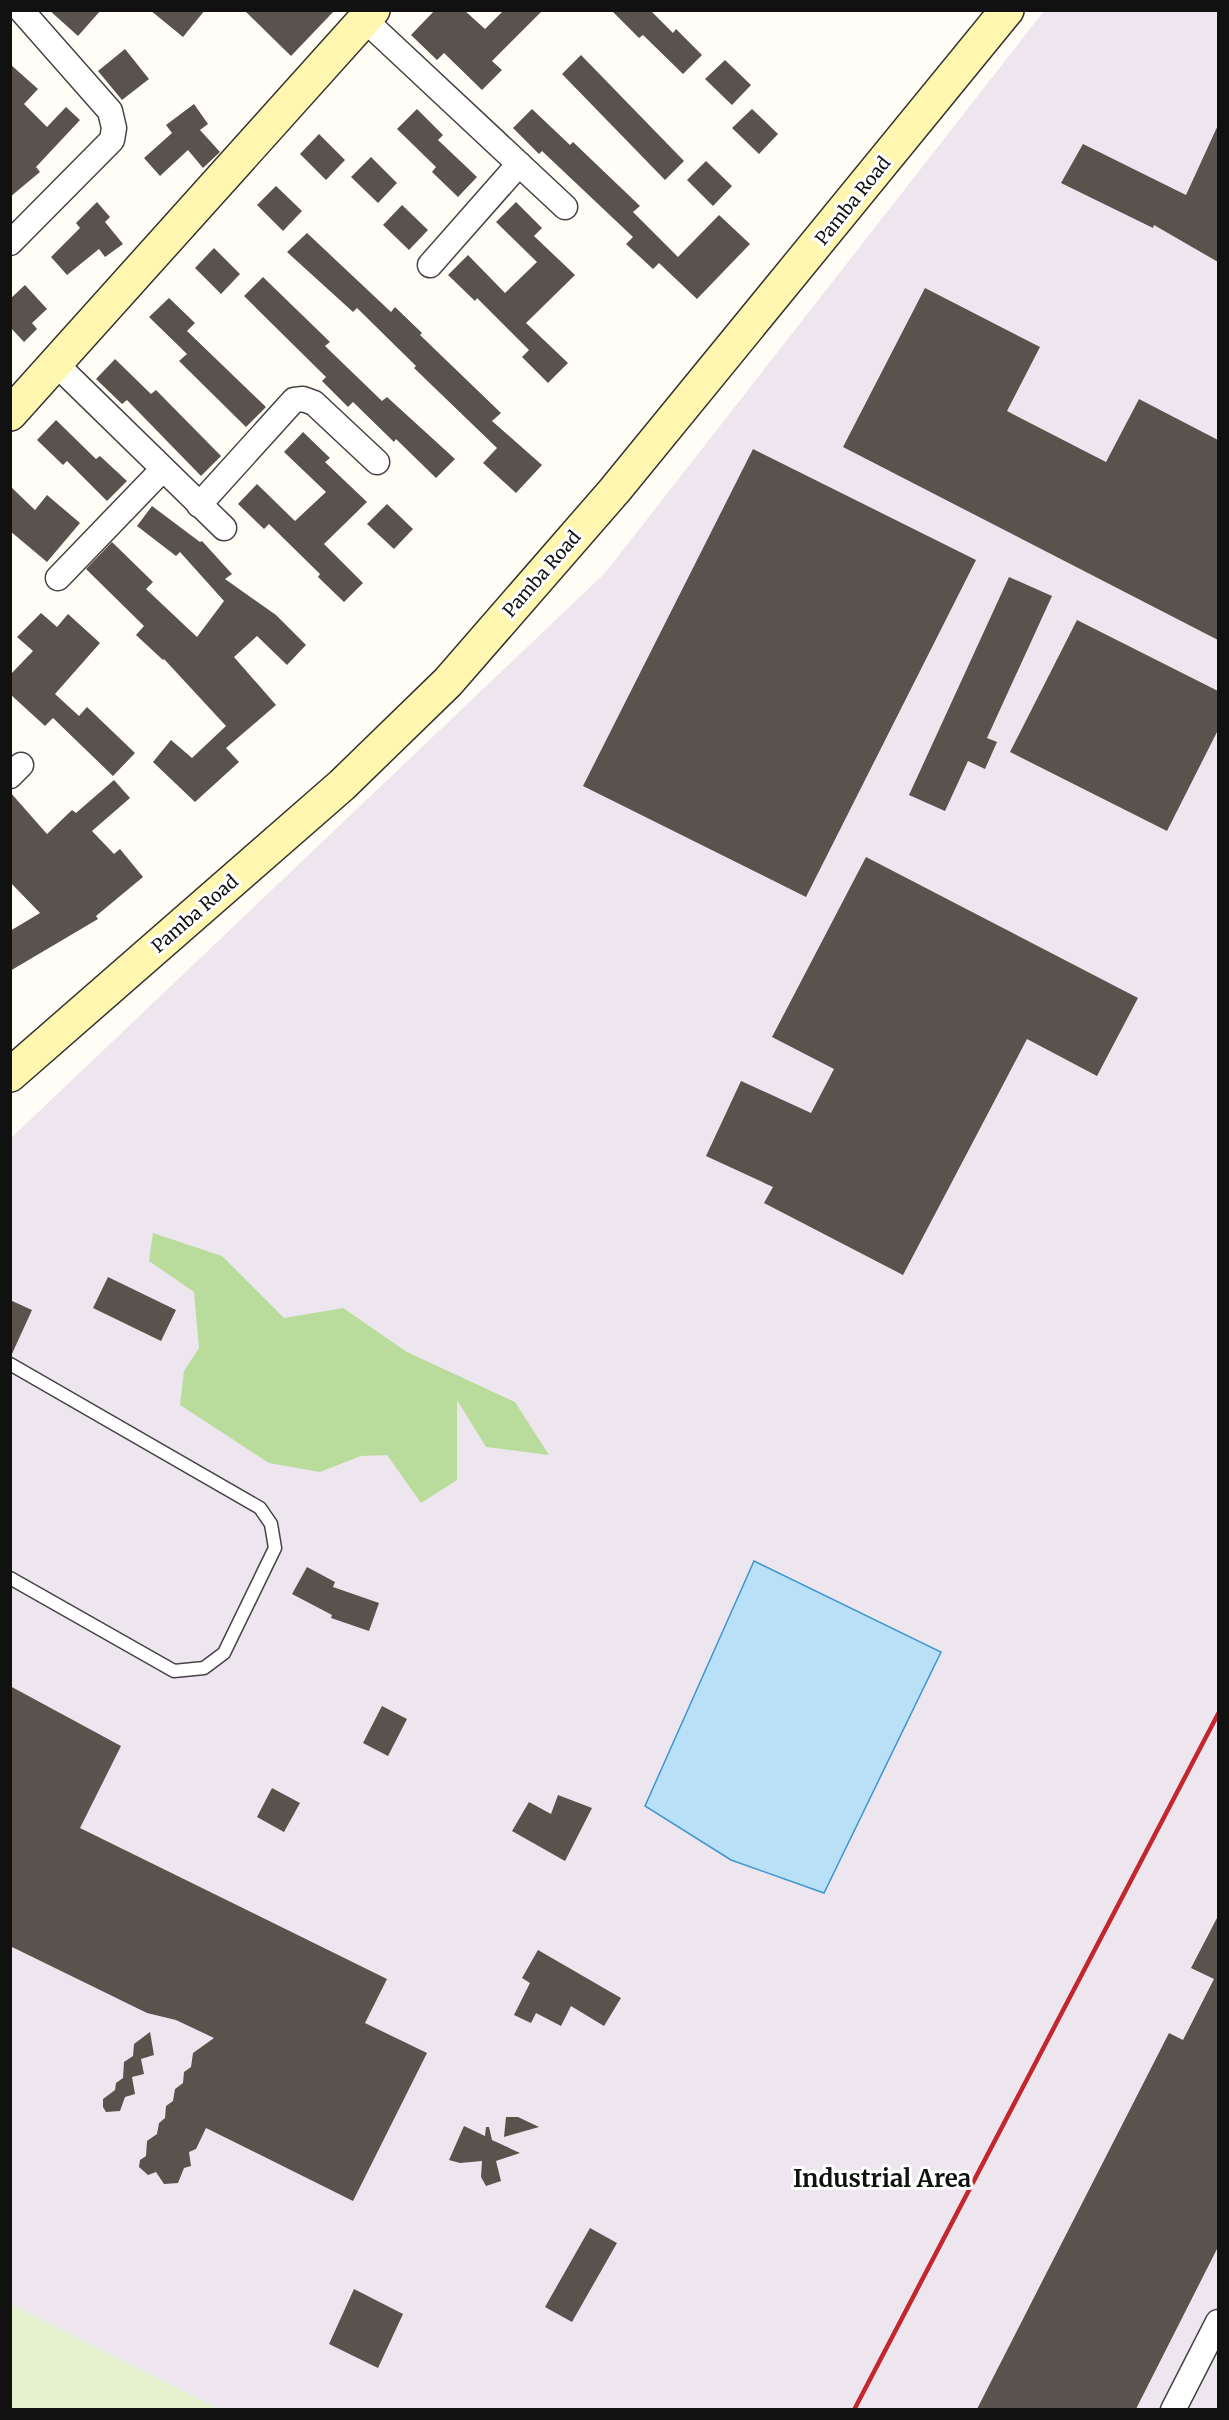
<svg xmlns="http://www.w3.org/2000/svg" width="1229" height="2420" font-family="Merriweather,serif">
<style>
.industrial{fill:#eee6ef}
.forest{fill:#b9dc9c}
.pitch{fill:#e6f2cf}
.water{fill:#b9e0f7;stroke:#3f96cf;stroke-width:1.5}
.building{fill:#5a524d}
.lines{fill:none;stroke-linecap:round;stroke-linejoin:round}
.lane-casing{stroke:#444;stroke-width:15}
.street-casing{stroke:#444;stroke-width:27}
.secondary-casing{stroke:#333;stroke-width:36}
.lane{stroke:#fff;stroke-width:12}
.street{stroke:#fff;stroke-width:24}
.secondary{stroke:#fff6b0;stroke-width:33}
.rail{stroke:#c4262e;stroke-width:4.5}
.labels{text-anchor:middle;stroke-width:6;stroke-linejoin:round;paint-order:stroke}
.street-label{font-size:18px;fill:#111;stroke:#fff}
.district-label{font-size:24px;font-weight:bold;fill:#111;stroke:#fff}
</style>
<rect width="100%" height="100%" fill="#fffdf5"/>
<polygon class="industrial" points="1044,11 1218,11 1218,2409 11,2410 11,1138 605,573"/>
<polygon class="forest" points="153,1233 222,1256 284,1318 343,1308 407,1352 515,1402 549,1455 486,1447 457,1400 457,1480 421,1503 387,1455 361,1456 320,1472 269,1463 180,1405 184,1371 199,1348 194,1292 149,1261"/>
<polygon class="pitch" points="10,2304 11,2304 218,2409 11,2409"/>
<polygon class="water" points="754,1561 941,1652 824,1893 731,1860 645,1806"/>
<g class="building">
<polygon points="49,10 101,10 78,36"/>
<polygon points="150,10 205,10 183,37"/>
<polygon points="244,10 335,10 291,56"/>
<polygon points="435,10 464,10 485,29 504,10 543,10 492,61 502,70 482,90 444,53 437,60 411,35"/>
<polygon points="611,10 650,10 673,33 676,29 702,55 683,74 643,35 639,38"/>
<polygon points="125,49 149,79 122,100 98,71"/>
<polygon points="581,55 684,161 665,180 562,74"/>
<polygon points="725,60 751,85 732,105 705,79"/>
<polygon points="10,64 38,89 24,104 47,127 66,107 80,120 36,167 40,172 10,197"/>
<polygon points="194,104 208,124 200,130 220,152 203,168 188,150 160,176 144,158 172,133 166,125"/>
<polygon points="417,109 443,135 438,140 477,177 458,197 432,172 436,167 397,129"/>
<polygon points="532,109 570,145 573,142 640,206 633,212 678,257 719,215 750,244 697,299 659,263 653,269 626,244 633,237 542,151 539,154 513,128"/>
<polygon points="752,109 778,134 759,154 732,128"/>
<polygon points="1218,125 1218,262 1154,225 1153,228 1061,183 1083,144 1186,195"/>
<polygon points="319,134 345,160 326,180 300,154"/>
<polygon points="371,157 397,183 378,203 351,177"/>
<polygon points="706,161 732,186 713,206 687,180"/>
<polygon points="276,186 302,211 283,231 257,205"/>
<polygon points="97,202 110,217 105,222 123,244 105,257 99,249 67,275 51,257 80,228 76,223"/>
<polygon points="516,202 542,228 534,236 575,275 526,323 568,363 548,383 522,357 529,350 477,298 475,301 448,275 468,255 505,293 537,262 496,222"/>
<polygon points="402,205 428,230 409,250 383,225"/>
<polygon points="307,233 391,312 395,307 422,333 420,335 501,413 492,421 542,465 516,493 483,463 497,448 414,368 416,366 357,308 353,312 287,252"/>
<polygon points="214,248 240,274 221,294 195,268"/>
<polygon points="263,277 330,342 325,346 382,401 387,397 455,459 436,478 396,439 394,442 353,402 348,407 322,381 326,377 244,296"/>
<polygon points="25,285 47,309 32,323 37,329 24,342 10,327 10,299"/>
<polygon points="925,288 1040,347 1007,411 1106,462 1139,399 1218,440 1218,640 843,447"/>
<polygon points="169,298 195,323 187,331 266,407 246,427 179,361 187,354 149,317"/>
<polygon points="115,359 151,394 156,390 221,456 201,476 127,400 122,404 96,379"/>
<polygon points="56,420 96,459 100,456 127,481 107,501 67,461 63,465 37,440"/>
<polygon points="303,432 330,458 325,462 367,502 324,544 363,583 344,602 318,577 320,574 269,524 264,529 238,504 257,484 295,521 326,492 284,452"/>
<polygon points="753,449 976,560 806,897 583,786"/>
<polygon points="10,486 35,510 47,495 80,523 47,562 10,531"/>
<polygon points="387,504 413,529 394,549 367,524"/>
<polygon points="152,506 200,542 202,541 232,574 225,579 276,615 306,645 287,665 257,636 234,657 276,705 226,748 239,762 195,802 153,762 171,740 192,758 226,726 164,659 163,660 136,635 144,626 86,569 112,542 153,582 146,589 197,637 224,601 180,552 176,556 137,526"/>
<polygon points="1009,577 1052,596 987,738 997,742 985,769 968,761 945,811 909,795"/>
<polygon points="41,613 57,627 68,614 100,643 55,694 79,716 87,707 135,753 113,776 53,718 45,726 10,694 10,675 33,651 17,637"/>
<polygon points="1077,620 1218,691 1218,730 1167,831 1010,752"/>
<polygon points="114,780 130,798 92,831 114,854 120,849 143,877 96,916 98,919 10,971 10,931 40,913 10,882 10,792 47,834 72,810 76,813"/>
<polygon points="866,857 1138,998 1097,1076 1027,1039 903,1275 764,1203 773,1187 706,1156 741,1081 811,1113 834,1069 772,1037"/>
<polygon points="108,1277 176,1310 161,1341 93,1308"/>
<polygon points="10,1300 32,1310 11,1356 10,1356"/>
<polygon points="307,1567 335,1582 333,1587 379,1603 369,1631 331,1618 332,1615 292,1594"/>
<polygon points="10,1686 121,1746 80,1828 387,1979 365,2023 427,2053 353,2201 206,2128 196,2149 189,2152 191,2166 184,2168 178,2183 164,2184 156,2172 148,2175 139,2167 140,2160 146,2156 147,2141 157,2134 159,2123 165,2118 166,2106 173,2101 175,2089 183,2083 184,2072 191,2067 193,2053 214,2038 176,2020 147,2013 10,1946"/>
<polygon points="382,1706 407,1719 388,1756 363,1743"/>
<polygon points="272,1788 300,1803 284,1832 257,1817"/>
<polygon points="558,1795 592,1808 565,1861 512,1831 529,1802 551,1814"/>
<polygon points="1218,1916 1218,2247 1136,2409 977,2409 1169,2033 1183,2040 1214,1979 1191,1968"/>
<polygon points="538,1950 621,1998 604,2026 571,2006 561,2026 536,2013 531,2023 514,2015 530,1983 522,1978"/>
<polygon points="150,2032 154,2055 141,2059 144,2074 132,2077 135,2094 125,2097 120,2111 106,2112 103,2107 103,2099 115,2090 116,2083 123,2078 124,2062 133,2056 134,2044"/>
<polygon points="506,2117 518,2117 539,2127 504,2137"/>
<polygon points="464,2126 485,2136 486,2127 489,2127 492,2140 520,2153 496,2161 501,2181 486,2186 481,2177 482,2161 460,2163 449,2160"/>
<polygon points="590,2228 617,2243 572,2322 545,2307"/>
<polygon points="354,2289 403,2314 378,2368 329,2344"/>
</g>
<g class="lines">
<defs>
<polyline id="lane" points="10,1364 260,1508 271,1524 275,1548 224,1653 204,1668 174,1671 10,1578"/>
<g id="street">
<polyline points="365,20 565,207"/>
<polyline points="10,243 112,140 114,128 110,111 21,10"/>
<polyline points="430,265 519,164"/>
<polyline points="56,364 224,528"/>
<polyline points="199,505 294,400 303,399 314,403 377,462"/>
<polyline points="58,578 163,469"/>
<polyline points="10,776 21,765"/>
<polyline points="1173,2410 1218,2322"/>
</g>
<g id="secondary">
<polyline points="10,414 373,10"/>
<polyline points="10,1075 342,785 448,682 615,490 1007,10"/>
</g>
</defs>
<use href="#lane" class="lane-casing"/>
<use href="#street" class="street-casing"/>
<use href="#secondary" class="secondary-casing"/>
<use href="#lane" class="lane"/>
<use href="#street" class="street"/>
<use href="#secondary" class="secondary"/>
<polyline class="rail" points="854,2410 1218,1714"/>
</g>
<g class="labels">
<g class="street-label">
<text transform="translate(853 201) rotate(-51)" y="6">Pamba Road</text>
<text transform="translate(542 574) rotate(-49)" y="6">Pamba Road</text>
<text transform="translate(195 914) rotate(-41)" y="6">Pamba Road</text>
</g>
<g class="district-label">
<text x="882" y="2187">Industrial Area</text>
</g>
</g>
<rect width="1229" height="2420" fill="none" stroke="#111111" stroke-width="24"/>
</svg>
